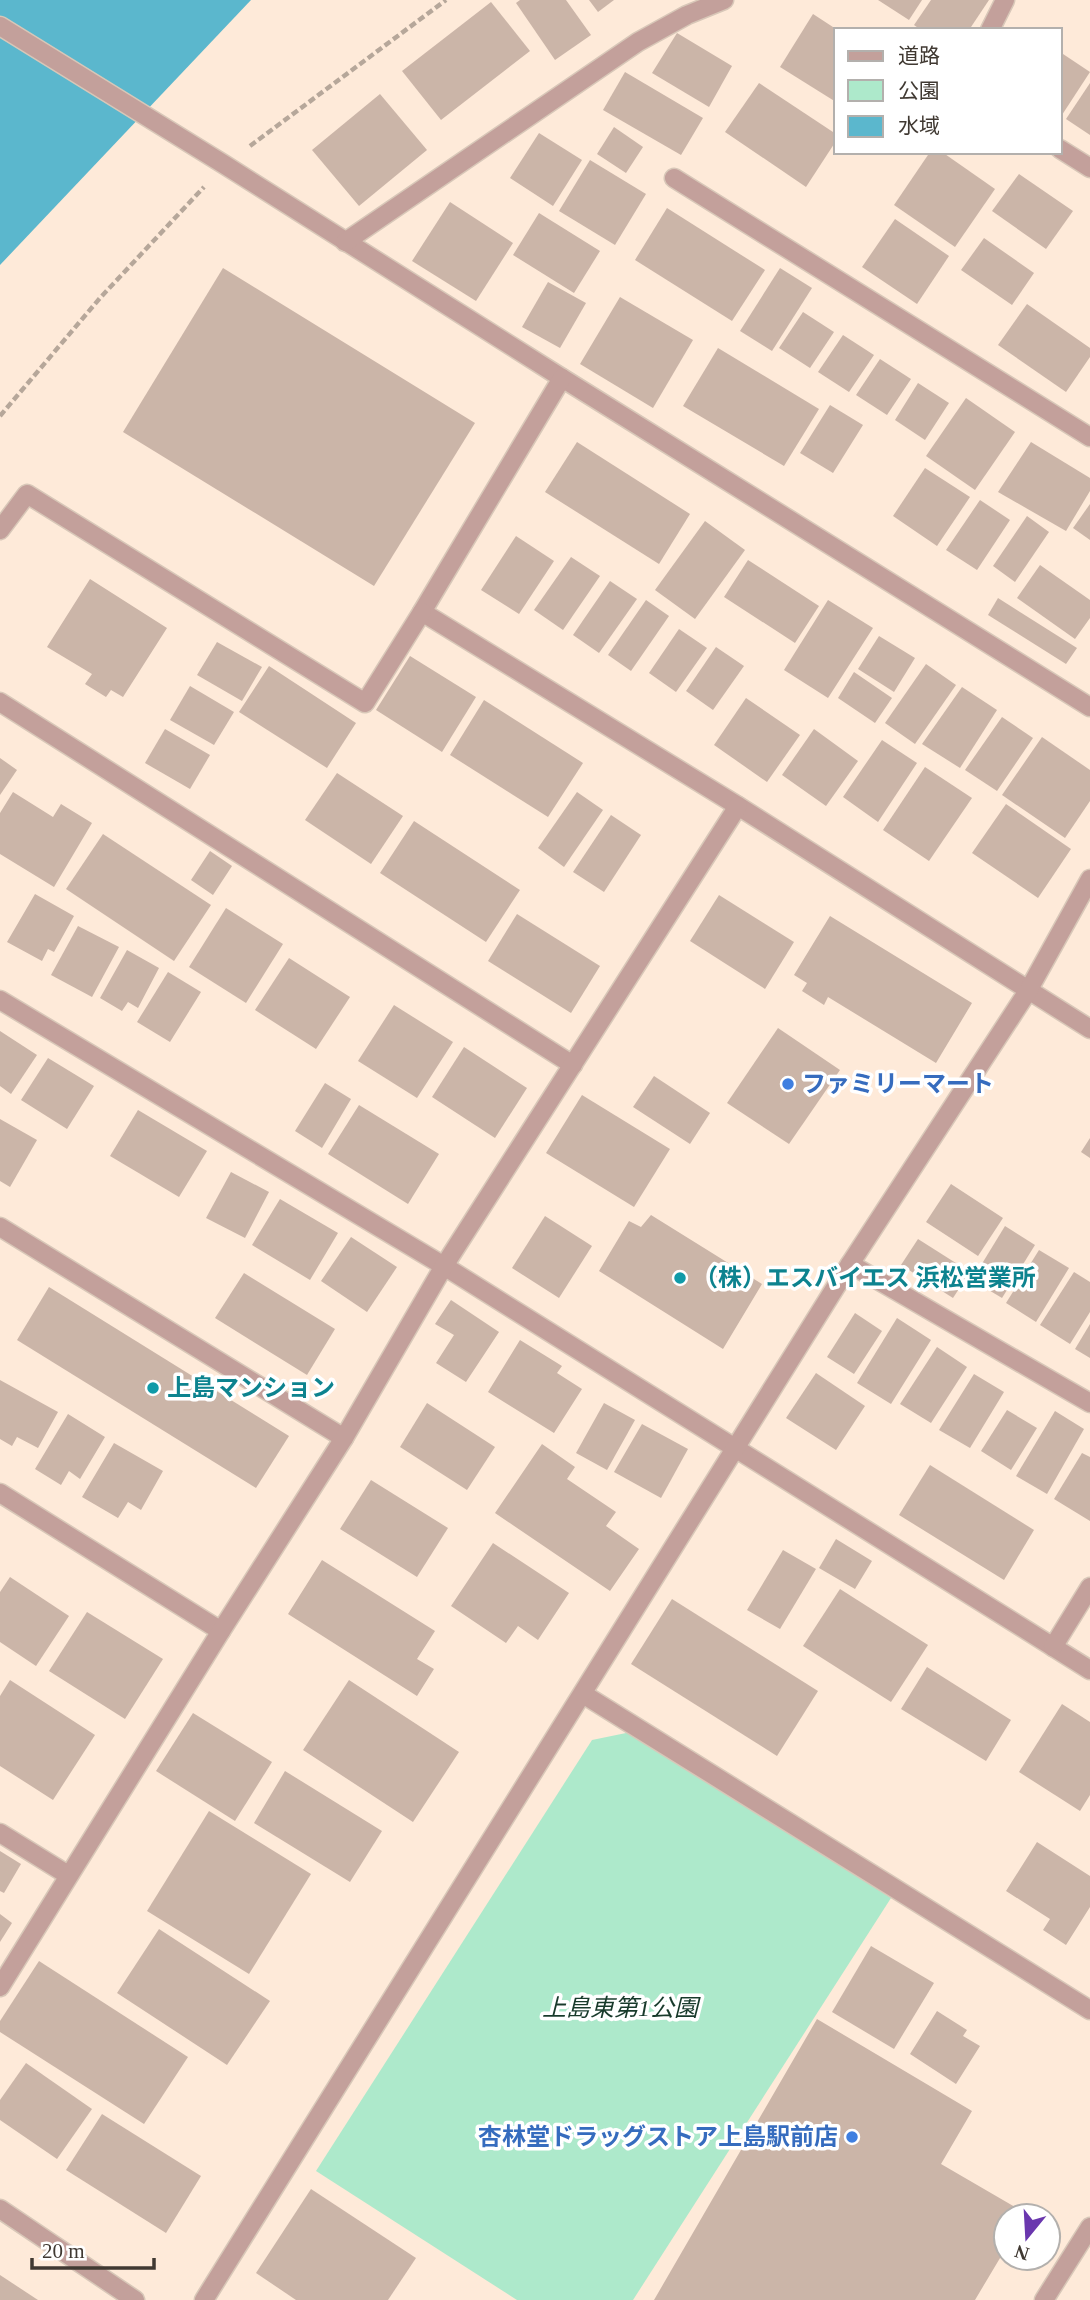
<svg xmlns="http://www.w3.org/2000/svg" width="1090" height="2300" font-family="'Times New Roman','Noto Sans JP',serif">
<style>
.green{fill:#ade9cb}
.water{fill:#5bb7cd}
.building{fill:#cbb5a8}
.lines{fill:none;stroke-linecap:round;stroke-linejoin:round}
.minor-casing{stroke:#d8c7b8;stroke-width:21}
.path{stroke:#b6a79a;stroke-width:4.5;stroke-dasharray:7 3.5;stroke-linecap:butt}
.minor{stroke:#c3a09b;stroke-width:18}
.shop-dot{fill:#3f7fe0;stroke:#fff;stroke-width:2.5}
.culture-dot{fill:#0f9aa8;stroke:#fff;stroke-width:2.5}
.labels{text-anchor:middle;stroke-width:7;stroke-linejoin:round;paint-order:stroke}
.shop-label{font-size:24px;font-weight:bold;fill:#366cbe;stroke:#fff;text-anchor:start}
.culture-label{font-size:24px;font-weight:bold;fill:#0d838f;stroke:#fff;text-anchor:start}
.park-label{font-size:24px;font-style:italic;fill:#183a2b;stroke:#fff}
</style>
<rect width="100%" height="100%" fill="#feead9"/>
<polygon class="green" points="631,1732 891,1898 633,2300 517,2300 316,2171 592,1740"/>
<polygon class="water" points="0,0 251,0 0,265"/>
<g class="building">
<polygon points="520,0 566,0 591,35 555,60 516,3"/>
<polygon points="589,0 614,0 598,12"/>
<polygon points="878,0 922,0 909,20"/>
<polygon points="931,0 989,0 969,30 921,30 914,25"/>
<polygon points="491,2 530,51 441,120 402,71"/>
<polygon points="813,14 836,29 836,102 780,67"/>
<polygon points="677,33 732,66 709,107 652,73"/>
<polygon points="1060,52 1090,72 1060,118"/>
<polygon points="625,72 703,118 681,155 603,110"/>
<polygon points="759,83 836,134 836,141 806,187 725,132"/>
<polygon points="1090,83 1090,135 1066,119"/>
<polygon points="380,94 427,150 359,206 312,150"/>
<polygon points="614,127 643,147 626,173 597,154"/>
<polygon points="539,133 582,160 553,206 510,178"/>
<polygon points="930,152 942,152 995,189 955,247 894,205"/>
<polygon points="590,160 646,194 615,245 559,211"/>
<polygon points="1019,174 1073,211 1046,249 992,211"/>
<polygon points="450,202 513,243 476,301 412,261"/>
<polygon points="667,208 765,270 732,321 635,260"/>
<polygon points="539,213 600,251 574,293 513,255"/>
<polygon points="895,219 949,256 917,304 862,267"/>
<polygon points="984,238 1034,273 1012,305 961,270"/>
<polygon points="223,268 475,423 374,586 123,432"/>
<polygon points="780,268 812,288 772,351 740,331"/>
<polygon points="548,282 586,303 560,348 522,327"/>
<polygon points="620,297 693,340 653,408 580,364"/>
<polygon points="1027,304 1090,348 1090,357 1066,392 998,345"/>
<polygon points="803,312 834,332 810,368 779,348"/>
<polygon points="843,335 874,355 849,392 818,372"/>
<polygon points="718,348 819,409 784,466 683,406"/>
<polygon points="880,359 911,379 887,415 856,395"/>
<polygon points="918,383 949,403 925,440 895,420"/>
<polygon points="966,398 1015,432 975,490 926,456"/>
<polygon points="830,405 863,425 833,473 800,453"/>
<polygon points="577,442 690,514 659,564 545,492"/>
<polygon points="1031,442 1090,478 1090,491 1066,531 998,492"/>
<polygon points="925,468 970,497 937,546 893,516"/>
<polygon points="980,500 1010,520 977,570 946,550"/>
<polygon points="1090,504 1090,540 1073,528"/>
<polygon points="1027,516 1049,532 1015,582 993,566"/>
<polygon points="705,521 745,550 695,619 655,590"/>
<polygon points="516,536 554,561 519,614 481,590"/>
<polygon points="571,557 600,576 563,630 534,610"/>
<polygon points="748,560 819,606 795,643 724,597"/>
<polygon points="1040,565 1090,600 1090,618 1075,639 1017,598"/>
<polygon points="90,579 167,628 123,697 111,690 106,697 85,684 92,674 47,647"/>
<polygon points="610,581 637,599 599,653 573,635"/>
<polygon points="998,598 1077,648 1066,664 988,615"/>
<polygon points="646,600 669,616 631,671 608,655"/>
<polygon points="828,600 873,628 828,698 784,670"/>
<polygon points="679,629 707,648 676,692 649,673"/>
<polygon points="879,636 915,658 894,692 858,669"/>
<polygon points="217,642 262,667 242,701 197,675"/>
<polygon points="716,647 744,666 713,710 686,691"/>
<polygon points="410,656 476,697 442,752 376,710"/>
<polygon points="926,664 956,685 915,744 885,723"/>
<polygon points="269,666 356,723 327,768 239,712"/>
<polygon points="854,672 892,698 875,723 838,698"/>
<polygon points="190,686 234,712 214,745 170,720"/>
<polygon points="962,687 997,710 960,768 922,744"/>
<polygon points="746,698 800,735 767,782 714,745"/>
<polygon points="484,700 583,763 548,817 450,755"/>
<polygon points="1002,717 1033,738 997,791 965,770"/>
<polygon points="165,729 210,755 190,789 145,763"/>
<polygon points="814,729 858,761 826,806 782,775"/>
<polygon points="1042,737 1090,770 1090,801 1065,838 1002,795"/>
<polygon points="882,740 917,763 878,822 843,797"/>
<polygon points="0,758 17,770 0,795"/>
<polygon points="925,767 972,798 929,861 883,830"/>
<polygon points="337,773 403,816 371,864 305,820"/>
<polygon points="13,792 53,817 61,804 92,823 54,887 0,854 0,813"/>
<polygon points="577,792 603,810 564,867 538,848"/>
<polygon points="1006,804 1071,849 1038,898 972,853"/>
<polygon points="611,815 641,835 604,892 573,872"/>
<polygon points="414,821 520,890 486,942 380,873"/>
<polygon points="103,834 211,905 174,961 66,889"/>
<polygon points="210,851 232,866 213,895 191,880"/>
<polygon points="35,894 74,916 54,952 48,949 42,961 7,942"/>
<polygon points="719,895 794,942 765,989 690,941"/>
<polygon points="226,908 283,944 246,1003 189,967"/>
<polygon points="517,914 600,966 571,1013 488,961"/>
<polygon points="830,916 972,1003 936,1063 828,997 824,1005 802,991 807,983 794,975"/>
<polygon points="78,926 119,947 92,997 51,975"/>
<polygon points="127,950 159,968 138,1008 128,1002 122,1011 100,998"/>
<polygon points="289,958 350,997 316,1049 255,1010"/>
<polygon points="168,972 201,992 170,1042 137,1022"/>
<polygon points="394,1005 453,1042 417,1098 358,1061"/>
<polygon points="778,1028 840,1070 789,1144 727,1103"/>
<polygon points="0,1031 37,1055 11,1094 0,1086"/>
<polygon points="464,1047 527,1088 495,1138 432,1097"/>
<polygon points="48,1058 94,1086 67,1129 21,1100"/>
<polygon points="654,1076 710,1113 690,1144 633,1107"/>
<polygon points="325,1083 351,1099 322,1148 295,1131"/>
<polygon points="582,1095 670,1149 634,1207 546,1153"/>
<polygon points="359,1105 439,1154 408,1204 328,1154"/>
<polygon points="138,1110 207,1151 179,1197 110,1156"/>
<polygon points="0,1119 37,1140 10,1187 0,1181"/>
<polygon points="1090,1138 1090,1158 1081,1152"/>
<polygon points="231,1172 269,1192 245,1238 206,1218"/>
<polygon points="951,1184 1003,1218 978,1256 926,1222"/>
<polygon points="280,1199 338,1233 310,1280 252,1245"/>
<polygon points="651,1215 762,1284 723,1349 599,1271 629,1221 641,1227"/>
<polygon points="545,1216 592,1246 559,1298 512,1268"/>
<polygon points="1005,1226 1035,1245 1002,1298 972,1280"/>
<polygon points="351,1237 397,1267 367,1312 321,1281"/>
<polygon points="918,1239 970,1272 953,1298 901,1265"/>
<polygon points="1039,1250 1069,1268 1036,1322 1006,1303"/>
<polygon points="1074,1272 1090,1282 1090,1312 1070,1344 1040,1325"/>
<polygon points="244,1273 335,1329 307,1375 215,1318"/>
<polygon points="49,1287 289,1436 256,1488 17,1340"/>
<polygon points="451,1300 499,1332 466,1382 436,1363 454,1335 435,1324"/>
<polygon points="855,1313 882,1331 854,1374 827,1357"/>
<polygon points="897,1318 931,1340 891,1404 857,1383"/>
<polygon points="1090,1324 1090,1358 1075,1349"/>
<polygon points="520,1340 562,1366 557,1373 582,1389 554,1433 488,1392"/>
<polygon points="937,1347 967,1367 931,1423 900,1404"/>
<polygon points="816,1373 865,1406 836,1450 786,1418"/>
<polygon points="974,1374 1004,1392 970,1448 939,1430"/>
<polygon points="0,1380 58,1412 38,1448 17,1437 12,1446 0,1439"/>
<polygon points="427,1403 495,1447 467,1490 400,1447"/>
<polygon points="604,1403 635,1420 607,1470 576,1453"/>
<polygon points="1007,1410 1037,1428 1011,1470 981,1451"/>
<polygon points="1055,1411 1084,1429 1047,1494 1016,1476"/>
<polygon points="68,1414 105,1437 80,1479 69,1471 61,1485 35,1469"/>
<polygon points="642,1424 688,1449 661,1498 614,1472"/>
<polygon points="114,1443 163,1471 141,1510 128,1502 118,1518 82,1497"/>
<polygon points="542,1444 575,1467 567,1479 616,1512 606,1526 639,1549 610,1591 495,1513"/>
<polygon points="1082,1453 1090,1457 1090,1521 1054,1499"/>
<polygon points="930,1465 1034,1530 1004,1580 899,1515"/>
<polygon points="371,1480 448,1528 417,1577 340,1529"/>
<polygon points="836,1539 872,1561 855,1589 819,1568"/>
<polygon points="493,1543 569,1593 538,1640 518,1626 506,1643 451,1606"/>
<polygon points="783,1550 816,1569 780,1629 747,1610"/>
<polygon points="322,1560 435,1631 417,1659 434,1669 417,1696 288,1614"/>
<polygon points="10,1577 69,1616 36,1666 0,1642 0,1592"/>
<polygon points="840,1589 928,1645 891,1702 803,1646"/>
<polygon points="672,1599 818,1691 777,1756 631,1664"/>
<polygon points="87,1612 163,1659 125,1719 49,1671"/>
<polygon points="927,1667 1011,1720 986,1761 901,1709"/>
<polygon points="10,1680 95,1735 53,1800 0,1766 0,1696"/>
<polygon points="349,1680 459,1752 413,1822 303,1750"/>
<polygon points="1062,1704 1090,1722 1090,1795 1080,1811 1019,1772"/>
<polygon points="193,1713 272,1762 235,1821 156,1771"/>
<polygon points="285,1771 382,1831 350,1882 254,1823"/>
<polygon points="209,1811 311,1874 249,1974 147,1911"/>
<polygon points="1037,1842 1090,1876 1090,1907 1066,1945 1043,1930 1050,1919 1006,1891"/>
<polygon points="0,1851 21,1864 4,1893 0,1891"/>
<polygon points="0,1914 12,1923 0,1942"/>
<polygon points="159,1929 270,2001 227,2065 117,1993"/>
<polygon points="871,1946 934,1983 894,2049 832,2012"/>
<polygon points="39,1961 188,2057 144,2124 0,2032 0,2021"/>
<polygon points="937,2011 967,2030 963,2036 980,2046 956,2084 910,2054"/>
<polygon points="817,2019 972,2111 941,2164 1027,2214 1026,2216 1006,2216 1006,2248 975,2300 654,2300"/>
<polygon points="26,2063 92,2109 57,2159 0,2120 0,2100"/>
<polygon points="102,2114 201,2176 166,2233 66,2170"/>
<polygon points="311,2189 416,2258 388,2300 296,2300 256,2273"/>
<polygon points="0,2275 38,2300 0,2300"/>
</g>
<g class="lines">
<defs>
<g id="minor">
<polyline points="0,26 225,165 562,378 1090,707"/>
<polyline points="990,30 1005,0"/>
<polyline points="1060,149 1090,168"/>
<polyline points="674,178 1090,437"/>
<polyline points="345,242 638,42 687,15 724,0"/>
<polyline points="562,378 422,612 738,806 1090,1029"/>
<polyline points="0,530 27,494 365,703 422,612"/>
<polyline points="0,702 573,1065"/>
<polyline points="0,1000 444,1266 1090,1670"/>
<polyline points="0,1227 344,1438"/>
<polyline points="850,1264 1090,1403"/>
<polyline points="0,1493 221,1631"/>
<polyline points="1053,1647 1090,1587"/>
<polyline points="583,1694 1090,2010"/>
<polyline points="0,1833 68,1875"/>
<polyline points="0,1987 221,1631 344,1438 444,1266 738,806"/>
<polyline points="0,2209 135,2300"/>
<polyline points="204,2300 850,1264 1028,991 1090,879"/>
<polyline points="1044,2300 1090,2227"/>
</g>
</defs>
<use href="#minor" class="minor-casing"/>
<g class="path">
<polyline points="250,146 446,0"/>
<polyline points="0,416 100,298 204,187"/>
</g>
<use href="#minor" class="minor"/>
</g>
<g class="shop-dot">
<circle cx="788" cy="1084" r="7"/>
<circle cx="852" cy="2137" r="7"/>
</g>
<g class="culture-dot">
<circle cx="680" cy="1278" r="7"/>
<circle cx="153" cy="1388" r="7"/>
</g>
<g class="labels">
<g class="shop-label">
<text x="802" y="1092">ファミリーマート</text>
<text x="838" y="2145" text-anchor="end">杏林堂ドラッグストア上島駅前店</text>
</g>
<g class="culture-label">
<text x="694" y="1286">（株）エスバイエス 浜松営業所</text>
<text x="167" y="1396">上島マンション</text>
</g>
<g class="park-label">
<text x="620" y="2016">上島東第1公園</text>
</g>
</g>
<rect x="834" y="28" width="228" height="126" fill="#ffffff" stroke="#b3b0ad" stroke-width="2"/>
<rect x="848" y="51" width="35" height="10" fill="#c3a09b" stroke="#b3b0ad" stroke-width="2"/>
<text x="898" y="63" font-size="21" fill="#403932">道路</text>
<rect x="848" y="80" width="35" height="21" fill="#ade9cb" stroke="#b3b0ad" stroke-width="2"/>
<text x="898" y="98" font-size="21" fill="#403932">公園</text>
<rect x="848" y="116" width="35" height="21" fill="#5bb7cd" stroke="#b3b0ad" stroke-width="2"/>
<text x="898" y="133" font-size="21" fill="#403932">水域</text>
<g transform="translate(1027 2237) rotate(198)"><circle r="33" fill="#ffffff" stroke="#b3b0ad" stroke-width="2"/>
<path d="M0-5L12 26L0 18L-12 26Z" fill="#6a37ae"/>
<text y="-10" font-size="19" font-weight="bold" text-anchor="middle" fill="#403932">N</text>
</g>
<path d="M32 2258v10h122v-10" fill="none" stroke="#403932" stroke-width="3.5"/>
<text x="42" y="2258" font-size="21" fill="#403932" stroke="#ffffff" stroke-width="5" paint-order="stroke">20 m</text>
</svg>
